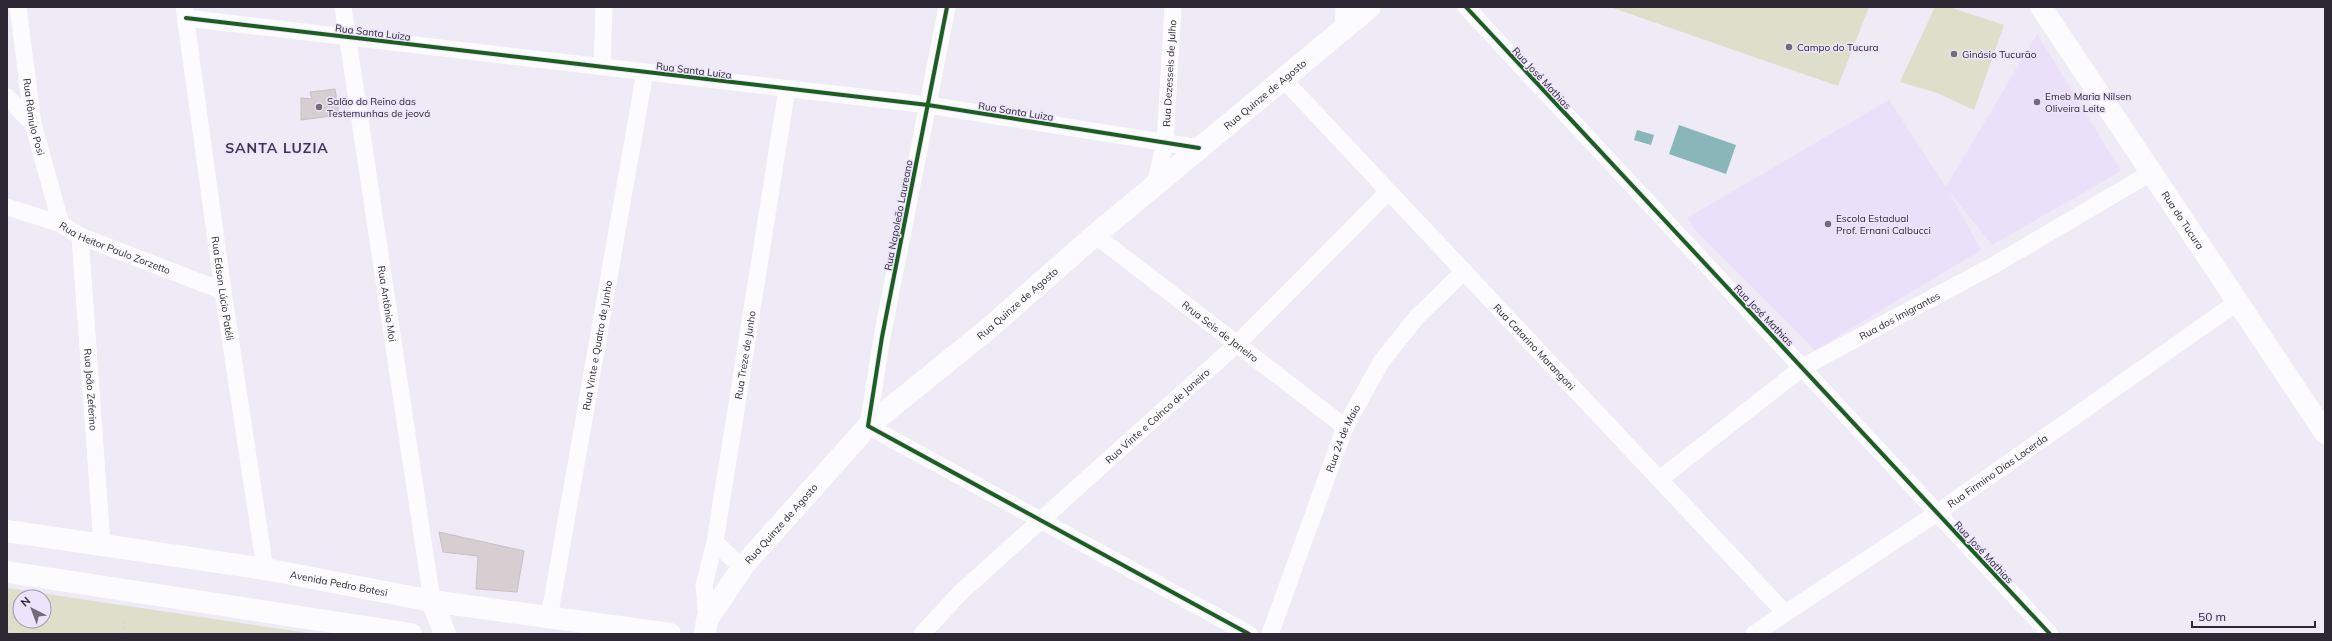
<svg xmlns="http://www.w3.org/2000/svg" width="2332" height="641" font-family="Mulish,sans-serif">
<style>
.built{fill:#eae0f9}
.green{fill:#dedfcb;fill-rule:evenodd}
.water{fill:#88b6b9}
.building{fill:#d6ced1;stroke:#c8c0c3}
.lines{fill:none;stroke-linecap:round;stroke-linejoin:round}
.path{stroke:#d7d6da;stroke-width:2.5;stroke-dasharray:2 3;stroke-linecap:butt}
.minor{stroke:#fcfcfe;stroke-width:17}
.major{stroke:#fcfcfe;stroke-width:22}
.cycleway-casing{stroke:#ede4fc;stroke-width:6}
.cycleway{stroke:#1b5e20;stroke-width:4}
.poi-dot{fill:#716c77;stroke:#ede4fc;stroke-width:1.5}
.labels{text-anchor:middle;stroke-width:3;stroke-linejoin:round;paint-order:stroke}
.street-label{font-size:10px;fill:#2d2833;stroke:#ede4fc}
.poi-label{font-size:10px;fill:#2d2833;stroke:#ede4fc;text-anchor:start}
.district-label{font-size:14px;font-weight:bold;letter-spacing:1px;fill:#3e354c;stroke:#ede4fc}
</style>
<rect width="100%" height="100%" fill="#eeeaf6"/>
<polygon class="built" points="2037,34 2121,171 1992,245 1948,190 1981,250 1815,350 1695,230 1687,218 1889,100 1946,187"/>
<g class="green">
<polygon points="1610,7 1869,7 1838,86"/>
<polygon points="1935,7 1949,7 2004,25 1974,110 1937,93 1900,82"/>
<path d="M7,588l307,46h-307zM20,597h24v24h-24z"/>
</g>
<g class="water">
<polygon points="1679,125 1736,145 1726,174 1669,154"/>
<polygon points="1637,130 1654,135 1651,145 1634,140"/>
</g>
<g class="building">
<polygon points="335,89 339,115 301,120 301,98 312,99 310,92"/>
<polygon points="439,532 524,551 517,592 476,589 478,556 443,552"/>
</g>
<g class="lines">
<g class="path">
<polyline points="9,634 15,601"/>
<polyline points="124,634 125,622"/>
</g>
<g class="minor">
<path id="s1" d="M18,7l15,117 28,100"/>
<path id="s2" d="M184,7l39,284 42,278"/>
<path id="s3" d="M343,7l89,594"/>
<polyline points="947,7 882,337 868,426 1249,634"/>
<path d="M1466,7c193,210 389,418 584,627"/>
<polyline points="186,18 928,105 1199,148"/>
<polyline points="1343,29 1344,7"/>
<polyline points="602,67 604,7"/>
<path id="s4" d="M1284,80l501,533"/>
<polyline points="7,97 33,124"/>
<path id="s5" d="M1155,186l10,-44 8,-135"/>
<path id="s6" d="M7,207l54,17 19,12 143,55"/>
<path id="s7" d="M1095,235l250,192"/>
<path id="s8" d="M80,236l22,308"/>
<path id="s9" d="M1660,479l143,-112 193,-103 156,-92"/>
<polyline points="715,542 735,561 744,565"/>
<path id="s10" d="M549,618l96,-546"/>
<path id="s11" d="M707,620l-3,-35 11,-43 72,-453"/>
<path id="s12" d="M922,634l39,-42 276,-248 151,-152"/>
<path id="s13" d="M1270,634l75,-207 36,-65 35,-44 48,-47"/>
<path id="s14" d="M1754,634l183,-121 299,-210"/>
</g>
<g class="major">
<path id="s15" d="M2041,7l284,426"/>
<path id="s16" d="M7,531l258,38 167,32 238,33"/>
<polyline points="7,572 411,634"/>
<polyline points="432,601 445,634"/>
<path id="s17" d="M705,634l2,-14 37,-55 124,-139 120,-97 107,-94 275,-228"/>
</g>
<defs>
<g id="cycleway">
<polyline points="947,7 882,337 868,426 1249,634"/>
<path d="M1466,7c193,210 389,418 584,627"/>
<polyline points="186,18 928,105 1199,148"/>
</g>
</defs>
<use href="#cycleway" class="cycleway-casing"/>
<use href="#cycleway" class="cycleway"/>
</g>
<g class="poi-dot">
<circle cx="1789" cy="47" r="4"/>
<circle cx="1954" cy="54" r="4"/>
<circle cx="2037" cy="102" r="4"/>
<circle cx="319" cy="107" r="4"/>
<circle cx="1828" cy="224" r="4"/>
</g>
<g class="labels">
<g class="street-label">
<text transform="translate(373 32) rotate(7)" y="4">Rua Santa Luiza</text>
<text transform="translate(694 70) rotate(7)" y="4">Rua Santa Luiza</text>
<text dy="4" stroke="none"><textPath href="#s5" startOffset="114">Rua Dezesseis de Julho</textPath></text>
<text transform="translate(1542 78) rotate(47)" y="4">Rua José Mathias</text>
<text dy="4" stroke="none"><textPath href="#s17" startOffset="784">Rua Quinze de Agosto</textPath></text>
<text transform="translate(1016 111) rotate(9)" y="4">Rua Santa Luiza</text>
<text dy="4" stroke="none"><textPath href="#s1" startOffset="111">Rua Rômulo Posi</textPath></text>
<text transform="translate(898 215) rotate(-79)" y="4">Rua Napoleão Laureano</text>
<text dy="4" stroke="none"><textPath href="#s15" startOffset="256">Rua do Tucura</textPath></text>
<text dy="4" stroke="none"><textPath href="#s6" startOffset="116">Rua Heitor Paulo Zorzetto</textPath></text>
<text dy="4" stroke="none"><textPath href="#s2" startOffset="284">Rua Edson Lúcio Patéli</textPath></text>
<text dy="4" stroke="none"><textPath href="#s17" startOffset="460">Rua Quinze de Agosto</textPath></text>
<text dy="4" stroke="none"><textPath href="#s3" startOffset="300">Rua Antônio Moi</textPath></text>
<text transform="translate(1764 315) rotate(46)" y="4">Rua José Mathias</text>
<text dy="4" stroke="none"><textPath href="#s9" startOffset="291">Rua dos Imigrantes</textPath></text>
<text dy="4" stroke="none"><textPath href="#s7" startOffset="158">Rrua Seis de Janeiro</textPath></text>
<text dy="4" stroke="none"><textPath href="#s10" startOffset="277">Rua Vinte e Quatro de Junho</textPath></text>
<text dy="4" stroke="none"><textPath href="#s4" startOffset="366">Rua Catarino Marangoni</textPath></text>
<text dy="4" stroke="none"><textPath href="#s11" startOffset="269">Rua Treze de Junho</textPath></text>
<text dy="4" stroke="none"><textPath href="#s8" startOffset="154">Rua João Zeferino</textPath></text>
<text dy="4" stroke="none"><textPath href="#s12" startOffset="321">Rua Vinte e Coinco de Janeiro</textPath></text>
<text dy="4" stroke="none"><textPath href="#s13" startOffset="209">Rua 24 de Maio</textPath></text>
<text dy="4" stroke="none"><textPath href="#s14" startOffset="293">Rua Firmino Dias Lacerda</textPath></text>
<text dy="4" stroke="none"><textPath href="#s17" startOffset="136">Rua Quinze de Agosto</textPath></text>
<text transform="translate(1984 552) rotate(47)" y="4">Rua José Mathias</text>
<text dy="4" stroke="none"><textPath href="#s16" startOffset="336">Avenida Pedro Botesi</textPath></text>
</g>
<g class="poi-label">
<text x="1797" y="51">Campo do Tucura</text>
<text x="1962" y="58">Ginásio Tucurão</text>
<text x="2045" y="100">Emeb Maria Nilsen<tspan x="2045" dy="12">Oliveira Leite</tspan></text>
<text x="327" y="105">Salão do Reino das<tspan x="327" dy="12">Testemunhas de jeová</tspan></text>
<text x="1836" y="222">Escola Estadual<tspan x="1836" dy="12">Prof. Ernani Calbucci</tspan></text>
</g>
<g class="district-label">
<text x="277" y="153">SANTA LUZIA</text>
</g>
</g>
<rect width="2332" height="641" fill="none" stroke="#2d2833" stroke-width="16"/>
<g transform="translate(32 609) rotate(318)"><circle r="19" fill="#ede4fc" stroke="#a099ac"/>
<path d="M0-3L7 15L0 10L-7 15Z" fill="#716c77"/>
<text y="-6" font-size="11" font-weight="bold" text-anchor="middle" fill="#2d2833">N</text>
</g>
<path d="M2192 621v6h123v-6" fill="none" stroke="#2d2833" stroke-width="2"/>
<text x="2198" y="621" font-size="12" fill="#2d2833" stroke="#ede4fc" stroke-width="3" paint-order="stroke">50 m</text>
</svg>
